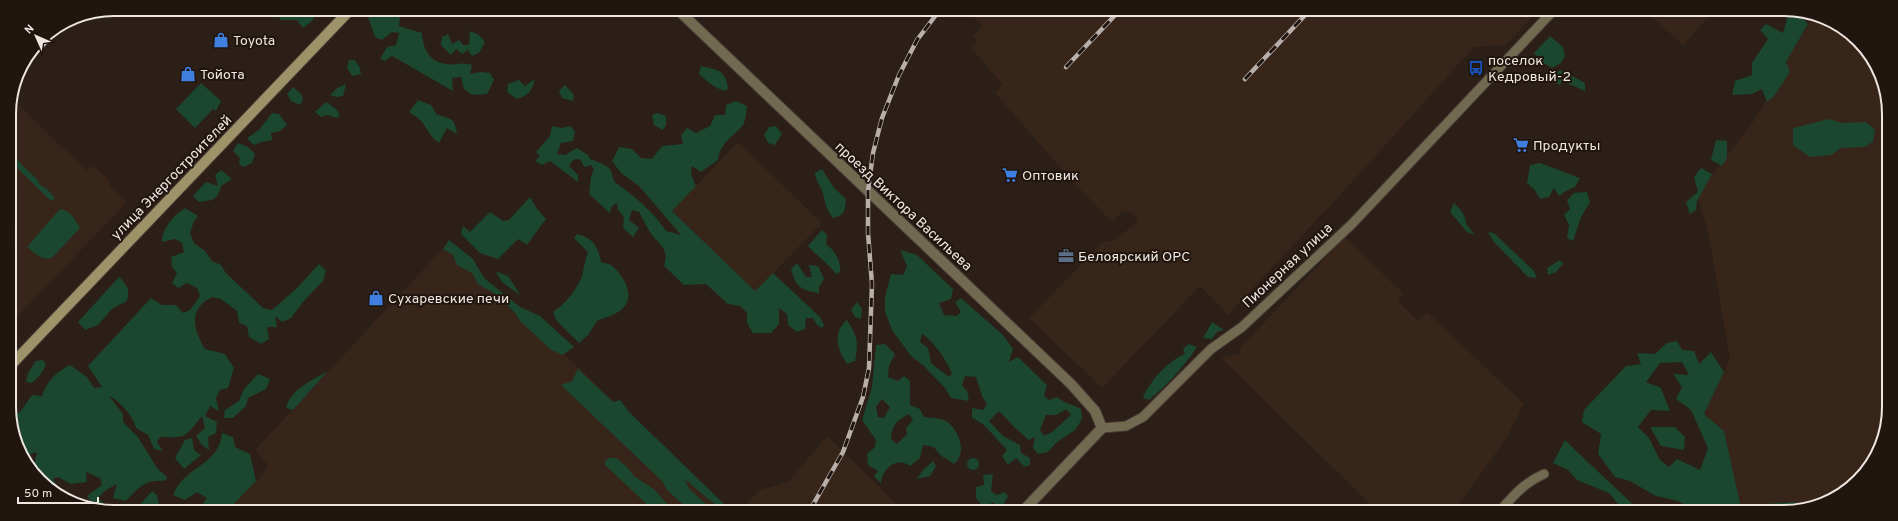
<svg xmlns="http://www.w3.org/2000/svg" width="1898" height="521" font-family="Overpass,sans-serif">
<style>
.built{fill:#37251a}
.green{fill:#1b4630;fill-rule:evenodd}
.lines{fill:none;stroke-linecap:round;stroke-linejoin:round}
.minor-casing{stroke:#463b34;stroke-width:11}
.tertiary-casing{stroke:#463b34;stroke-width:12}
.secondary-casing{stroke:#463b34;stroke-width:12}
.minor{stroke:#716950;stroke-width:9}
.tertiary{stroke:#716950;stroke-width:10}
.secondary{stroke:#9e9268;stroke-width:10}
.rail-casing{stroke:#b9afaa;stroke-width:4.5}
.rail{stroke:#21150f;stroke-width:3;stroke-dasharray:9;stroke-linecap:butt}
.labels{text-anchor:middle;stroke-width:4;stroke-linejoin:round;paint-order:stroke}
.poi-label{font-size:14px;fill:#eee6e1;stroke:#21150f;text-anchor:start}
.street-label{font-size:14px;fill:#eee6e1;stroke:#21150f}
.rim{fill:none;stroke:#eee6e1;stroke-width:2}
</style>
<rect width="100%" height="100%" fill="#2b1f18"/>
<g class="built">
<polygon points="982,11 1537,12 1506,45 1474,47 1341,194 1228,315 1200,286 1102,388 1029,318 1102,243 1114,240 1138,222 1132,213 1123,211 1112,222 1073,182 995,93 1003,85 971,48 977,41 973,36 983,25 975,18"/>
<polygon points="1647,12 1713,12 1683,45"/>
<polygon points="1812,13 1863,45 1887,94 1885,434 1871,465 1848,490 1797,510 1742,512 1724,432 1704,414 1730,359 1708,231 1697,195 1753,122 1785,70 1789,55 1807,27"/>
<polygon points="11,98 86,170 94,166 110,181 110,186 127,202 10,324 9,107"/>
<polygon points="738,142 822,223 755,292 672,211"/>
<polygon points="1345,237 1404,294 1398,301 1418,321 1427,312 1524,404 1506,439 1454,511 1377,511 1221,358 1239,354 1241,352 1239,349"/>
<polygon points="448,243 727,510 229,509 264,473 268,465 255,450"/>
<polygon points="827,436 903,510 739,510 760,490 788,482"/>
</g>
<g class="green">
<polygon points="273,9 309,9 316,15 312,21 303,28 297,20 281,20"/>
<path d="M373,10h24l3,6 -1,10 23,7c1,16 7,29 25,31 9,2 12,-3 25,1l-2,9 10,-2 10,1 4,7 -7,14 -15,1 -8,-6 -3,-12 -9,1 1,13 -61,-35 -7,5 -5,-2 7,-12 9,-2 3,-12 -7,-1 -10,8 -7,-3 -7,-20z"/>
<polygon points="1789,12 1797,12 1808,24 1786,62 1790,72 1774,96 1767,102 1762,89 1752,94 1732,95 1735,81 1752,75 1752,63 1768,39 1760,30 1766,24 1783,33"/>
<polygon points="470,31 479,35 485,42 479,53 472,56 468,50 462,54 456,49 451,55 441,45 442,37 448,34 452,44 459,40 463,45 469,45"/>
<polygon points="1550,36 1563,47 1565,56 1561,63 1552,68 1540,61 1534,53"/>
<polygon points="349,60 355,60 360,68 361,74 352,76 347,68"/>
<path d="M701,66c17,4 24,3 27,22l-2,3c-11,-2 -19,-10 -27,-17z"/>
<polygon points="1558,71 1563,71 1585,83 1585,91 1562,81 1560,85 1542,77 1545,73"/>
<path d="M535,79c-2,11 -7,17 -18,20l-10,-7 1,-8 11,-4 6,6z"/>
<polygon points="201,83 221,101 216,111 213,109 195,128 176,109"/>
<polygon points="346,84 343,96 336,97 330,95 337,88"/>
<polygon points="565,85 574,95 573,101 562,98 559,91"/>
<polygon points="293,87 302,95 303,100 300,105 291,101 287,94"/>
<path d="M418,100l13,5 6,10c15,3 18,4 20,19l-10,-6 -8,15c-9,-6 -11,-13 -17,-21 -3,-4 -9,-7 -13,-10z"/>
<path d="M736,101l11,5c-1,5 -1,14 -4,19 -10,13 -22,15 -25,35l-17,12 -9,-6 -1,8 5,12 -24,25 83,80 18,-18 47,44 4,8 -2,3 -5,-3 -4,-7h-7l-1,11 -8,3 -9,-7 -1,-11 -8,-6v16l-8,9h-18l-6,-10v-10l-7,-7 -12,-2 -22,-20 -22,1 -20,-19c5,-17 -3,-20 -12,-31 -5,-7 -9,-16 -13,-23l-7,-2 -3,10 10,8 -6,9 -10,-9 1,-11 -6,-7 -1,-7 -5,3 -2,7 -21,-19 2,-18 3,-6 -3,-5 -7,2 -4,-8 -7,1 -4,6 9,9v7l-28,-21 -8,4 -7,-4 5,-5 -4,-4 14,-16 2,-10 10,2 8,-2 5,5 -2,10 -12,2 -4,11 8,1 12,-7 11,7 2,4c6,2 15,5 20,10 3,4 2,11 6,14 19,14 37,28 50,48l15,4 -42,-49 -18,-13 -9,-12 7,-14 13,2 9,9 11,1 10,-13 21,-2 -2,-9 6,-7 9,5 14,-7 5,-11h10l1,-10z"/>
<polygon points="326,102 336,109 340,115 337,118 327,115 321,117 315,112"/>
<polygon points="272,113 279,114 287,125 280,131 271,133 272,140 261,142 254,145 247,138 259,130"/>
<polygon points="657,113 666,116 666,126 662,130 654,125 652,115"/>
<polygon points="1829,119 1841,123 1866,122 1875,130 1873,142 1864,147 1841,148 1831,155 1810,157 1793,145 1793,128"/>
<polygon points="776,126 782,134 775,145 768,143 764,135 769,127"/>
<polygon points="1716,140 1727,141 1727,158 1722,166 1711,160"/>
<polygon points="238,143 248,147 255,154 252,163 244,167 239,164 240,158 233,151"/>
<polygon points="9,156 14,157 37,179 40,185 47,189 55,198 51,201 10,161"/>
<polygon points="1540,163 1580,178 1575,187 1566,191 1559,196 1554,188 1549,197 1540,199 1534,189 1527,183 1530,165"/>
<polygon points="1701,168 1712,174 1697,201 1696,210 1690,214 1686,202 1698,192 1694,177"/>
<path d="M822,169l12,19 12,11c-1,12 -1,16 -13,19 -7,-9 -7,-13 -10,-24 -2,-8 -7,-12 -8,-21z"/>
<path d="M221,170l11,9 -11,7c-4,15 -8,14 -22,16l-6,-6 13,-14 12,4 -3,-11z"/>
<polygon points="1587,192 1590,202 1581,217 1573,241 1567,238 1569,225 1564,215 1570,209 1567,200 1574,193"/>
<polygon points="530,197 537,209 546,219 527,245 518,239 498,259 480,253 461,234 463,226 470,232 490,212 503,221 509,220"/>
<path d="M1454,203c5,5 13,13 12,21l9,11 -8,-3 -17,-20z"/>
<path d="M185,208l13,8 -4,5 -4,12 4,10 11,8 7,10 9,4 5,8 37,35 9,2 25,-22 22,-24 7,7 -3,10 -20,21 -12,16 -9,4 -7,-6 2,11h-10l2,12 -8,5 -12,-7 -2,-11 -8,-3 -2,-12 -16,-12 -9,-2c-24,12 -19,32 -7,52l20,5 9,14 -6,20 -8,2 -4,8 3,13 -9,-5 -5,10 12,6 -1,11 -8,4 1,13 -7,-5 -6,-9 9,-8 -3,-12c-17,21 -14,22 -42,21l-3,5 6,9 -9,-2 -6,-14 -12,-7c-3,-12 -16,-27 -27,-32l14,18v8l15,15 19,31 10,9 -2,4c-20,-2 -27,7 -39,20l-13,-3 4,-14 -11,6 -8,8 9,8 -2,3h-8l-10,-13 15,-11 -2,-7 -14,-6 1,10 -16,2 -13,-7 -5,2 9,15 -22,-13 -7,-12 4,-17 -7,2 -3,3 -16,-30v-12l9,-3 12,-17 10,1c4,-14 15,-25 28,-31l17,12 7,11 8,-1 -14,-21 63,-68 11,7h14l7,8 7,-3 10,-14 -3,-8 -10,-5 -9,5 -6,-5 5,-10 -5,-6 -1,-10 13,-5 -2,-9 -7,-4 -13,3c0,-14 12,-27 23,-34z"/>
<path d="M60,209c10,1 15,10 20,19l-28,30c-11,3 -17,-5 -25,-11z"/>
<path d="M822,230l5,5 -1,9c8,6 16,17 14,28l-4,2c-8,-11 -19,-18 -28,-28z"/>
<polygon points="1488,232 1494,233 1534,271 1537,278 1528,277 1494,242"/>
<path d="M577,234c16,4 21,12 24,28 3,1 8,1 11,4 11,9 23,28 12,41 -7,8 -18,10 -27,14l-9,14 -9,8 -23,-23 -3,-8c11,-7 24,-22 29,-36 2,-8 3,-16 6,-24l-14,-14z"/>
<polygon points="449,240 473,259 484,278 520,307 540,316 574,347 562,355 550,349 520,321 516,314 497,295 478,284 472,273 457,265 453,255 443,249"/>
<path d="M900,250l17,5 36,34 -2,10 -12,4 5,12 13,1 4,-4 -6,-10 6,-4 42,37 10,14 -4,13 9,-5 29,28 -3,11 5,4 8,-3c7,6 16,8 24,12l1,10 -7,11 -18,12 -9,10 -10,2 -5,-6 2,-11 -6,3 -14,-12 -16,-17 -10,10 14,15 17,9 1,8 9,5v7l-5,2 -9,-9 -8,7 -6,-9 5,-6 -24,-26 -11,-6v-10l11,2 4,-6 -5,-8 -6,-19 -11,-1 -3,9 5,6 2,10 -18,-3 -6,-10 -22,-23 -12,-9 -19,-26 -7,-18v-15l6,-23 12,1 4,-9zM922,334c11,6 26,28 30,40l-3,3 -18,-14 -3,-15 -8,-6zM1066,409l5,6 -19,17 -8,4 -4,-6 6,-15h10z"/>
<polygon points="1560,260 1563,264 1556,272 1548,275 1547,268"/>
<path d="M797,263l9,14h6l-3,-12 9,1 6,13 -5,8v6c-19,-3 -23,-6 -28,-24z"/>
<polygon points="495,271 508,276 521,296 503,283"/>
<path d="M119,277c9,9 11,12 8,24l-15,8 -14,16 -13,5 -7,-8z"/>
<polygon points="857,302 862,309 861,319 855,317 851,310"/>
<path d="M847,320c10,16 12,22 8,41l-8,3c-10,-15 -15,-31 0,-44z"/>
<polygon points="1212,322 1224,330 1217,332 1212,339 1203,338"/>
<path d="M1677,341l5,9 12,1 5,13 12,-12 13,20 -20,42 20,17 18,81h-45l-19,-11 -22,-5 -26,-15 -15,-4 -17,-23 3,-20 -19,-12 2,-12 42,-44 15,-2 -4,-11 18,1 12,-11zM1682,362l7,13 -16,-1 9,13 -6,12 15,11 17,38 -8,22 -23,-11 -8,8 -9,-7 -11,-22 -11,-11 13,-17 19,1 -9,-23 -15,-6 14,-19z"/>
<path d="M885,344l10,10 -6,12 -1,11 10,4 6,-5 6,5v24l10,4 4,8c6,1 17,1 22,4 13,9 22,32 8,43 -10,-8 -12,-5 -20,-17l-11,-2 -3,13 -10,8c-13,-9 -27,1 -29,17l-7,-6 4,-6 -10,-6 -1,-11 8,-7 1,-7 -14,-20 10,-33 4,-42zM882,399l8,8 -6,11 -6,-1 -2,-10zM909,414l4,6 -7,8 1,6 -10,10 -6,-5c1,-14 6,-19 18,-25z"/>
<path d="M1189,344l8,3c-13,20 -30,38 -48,53l-6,-2c5,-15 27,-39 42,-44l-2,-5z"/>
<polygon points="43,360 46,365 40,375 32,383 26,382 28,373 36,361"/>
<path d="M578,369l35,33 7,-2 9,12 94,91 1,6c-15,-7 -26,-20 -40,-30l6,11 23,20h-24l-22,-20 -5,-9 -101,-96 11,-4z"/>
<path d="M328,371l-35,39 -7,-2c5,-19 26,-28 42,-37z"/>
<polygon points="258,374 270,379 266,389 248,398 246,406 233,418 224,418 225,410 239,401 244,389"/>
<polygon points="1650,427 1675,427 1685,437 1684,450 1661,446"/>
<path d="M222,433l11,4 2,10 15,7 6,27 -27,28h-25v-7l3,-4 -10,-6 -12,8 -12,-5c11,-29 46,-29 49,-62z"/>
<polygon points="192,438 194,450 201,455 184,469 175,458 185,440"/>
<polygon points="1565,440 1573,448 1640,511 1624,511 1609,493 1577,480 1568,470 1553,463"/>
<circle cx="973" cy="464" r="6"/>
<polygon points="608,458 616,458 625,465 634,476 655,490 672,510 653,510 604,464"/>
<polygon points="933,461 936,466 930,476 917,479 923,470"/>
<polygon points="993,474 991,491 997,495 1005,492 1008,496 1003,505 997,507 993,502 984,508 976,498 976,487 984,485 983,475"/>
<polygon points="152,491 157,495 159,505 155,509 136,509"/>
<polygon points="1795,502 1803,507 1791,512 1749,512 1766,504"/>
</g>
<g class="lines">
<defs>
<g id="minor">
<polyline points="1102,428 1126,426 1143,417 1211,349 1242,327 1352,224 1552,12"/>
<path d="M1500,511c14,-16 24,-28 44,-37"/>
</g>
<polyline id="tertiary" points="678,10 1071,384 1095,411 1102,428 1024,510"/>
<polyline id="secondary" points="11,365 351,9"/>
</defs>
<use href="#minor" class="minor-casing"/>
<use href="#tertiary" class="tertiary-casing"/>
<use href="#secondary" class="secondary-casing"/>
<use href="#minor" class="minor"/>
<use href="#tertiary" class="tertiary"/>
<use href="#secondary" class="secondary"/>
<defs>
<g id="rail">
<polyline points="1066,67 1119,11"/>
<polyline points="1245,79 1309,11"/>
<polyline points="810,510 843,452 863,397 869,368 872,284 868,233 868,191 873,153 882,118 899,75 917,40 939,11"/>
</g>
</defs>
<use href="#rail" class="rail-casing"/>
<use href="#rail" class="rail"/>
</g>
<defs>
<symbol id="shop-bare" viewBox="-9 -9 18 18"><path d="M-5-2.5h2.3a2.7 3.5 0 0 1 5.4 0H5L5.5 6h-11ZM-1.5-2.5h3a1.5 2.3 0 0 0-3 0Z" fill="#3f7fe0" stroke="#21150f" stroke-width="2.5" paint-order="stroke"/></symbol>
<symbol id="bus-bare" viewBox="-9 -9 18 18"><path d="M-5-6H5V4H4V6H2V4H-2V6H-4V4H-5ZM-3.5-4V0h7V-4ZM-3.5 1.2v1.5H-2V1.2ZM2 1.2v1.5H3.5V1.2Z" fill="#1a4fb4" stroke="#21150f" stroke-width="2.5" paint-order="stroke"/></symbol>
<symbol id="supermarket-bare" viewBox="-9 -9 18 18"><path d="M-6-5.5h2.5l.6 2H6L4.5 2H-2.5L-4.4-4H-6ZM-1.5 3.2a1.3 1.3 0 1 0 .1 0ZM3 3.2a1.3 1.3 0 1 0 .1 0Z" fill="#3f7fe0" stroke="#21150f" stroke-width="2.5" paint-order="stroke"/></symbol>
<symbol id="office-bare" viewBox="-9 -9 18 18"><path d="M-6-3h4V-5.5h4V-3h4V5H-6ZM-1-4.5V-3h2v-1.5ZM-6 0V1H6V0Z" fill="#5c6f8a" stroke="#21150f" stroke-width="2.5" paint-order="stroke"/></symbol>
</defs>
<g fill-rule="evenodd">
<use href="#shop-bare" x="210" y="29" width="22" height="22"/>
<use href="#bus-bare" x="1465" y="57" width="22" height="22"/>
<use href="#shop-bare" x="177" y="63" width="22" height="22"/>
<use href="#supermarket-bare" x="1510" y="134" width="22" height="22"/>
<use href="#supermarket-bare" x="999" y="164" width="22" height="22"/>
<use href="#office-bare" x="1055" y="245" width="22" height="22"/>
<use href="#shop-bare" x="365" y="287" width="22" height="22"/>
</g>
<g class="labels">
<g class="poi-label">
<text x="233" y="45">Toyota</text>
<text x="1488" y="65">поселок<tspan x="1488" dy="16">Кедровый-2</tspan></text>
<text x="200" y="79">Тойота</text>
<text x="1533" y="150">Продукты</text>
<text x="1022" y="180">Оптовик</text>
<text x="1078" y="261">Белоярский ОРС</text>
<text x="388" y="303">Сухаревские печи</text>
</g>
<g class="street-label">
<text transform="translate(171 177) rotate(-46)" y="5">улица Энергостроителей</text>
<text transform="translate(904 206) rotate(43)" y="5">проезд Виктора Васильева</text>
<text transform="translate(1287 265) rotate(-43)" y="5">Пионерная улица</text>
</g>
</g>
<path d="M0 0H1898V521H0ZM114 16H1784A98 98 0 0 1 1882 114V407A98 98 0 0 1 1784 505H114A98 98 0 0 1 16 407V114A98 98 0 0 1 114 16Z" fill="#21150f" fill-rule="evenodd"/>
<path class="rim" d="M114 16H1784A98 98 0 0 1 1882 114V407A98 98 0 0 1 1784 505H114A98 98 0 0 1 16 407V114A98 98 0 0 1 114 16Z"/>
<g transform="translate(36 36) rotate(315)" stroke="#21150f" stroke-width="3" paint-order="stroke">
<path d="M0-3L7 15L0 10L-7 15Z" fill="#eee6e1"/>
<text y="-6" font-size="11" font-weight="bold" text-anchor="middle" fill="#eee6e1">N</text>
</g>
<path d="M18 497v6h80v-6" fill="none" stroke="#eee6e1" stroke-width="2"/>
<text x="24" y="497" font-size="12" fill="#eee6e1" stroke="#21150f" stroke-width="3" paint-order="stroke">50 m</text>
</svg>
